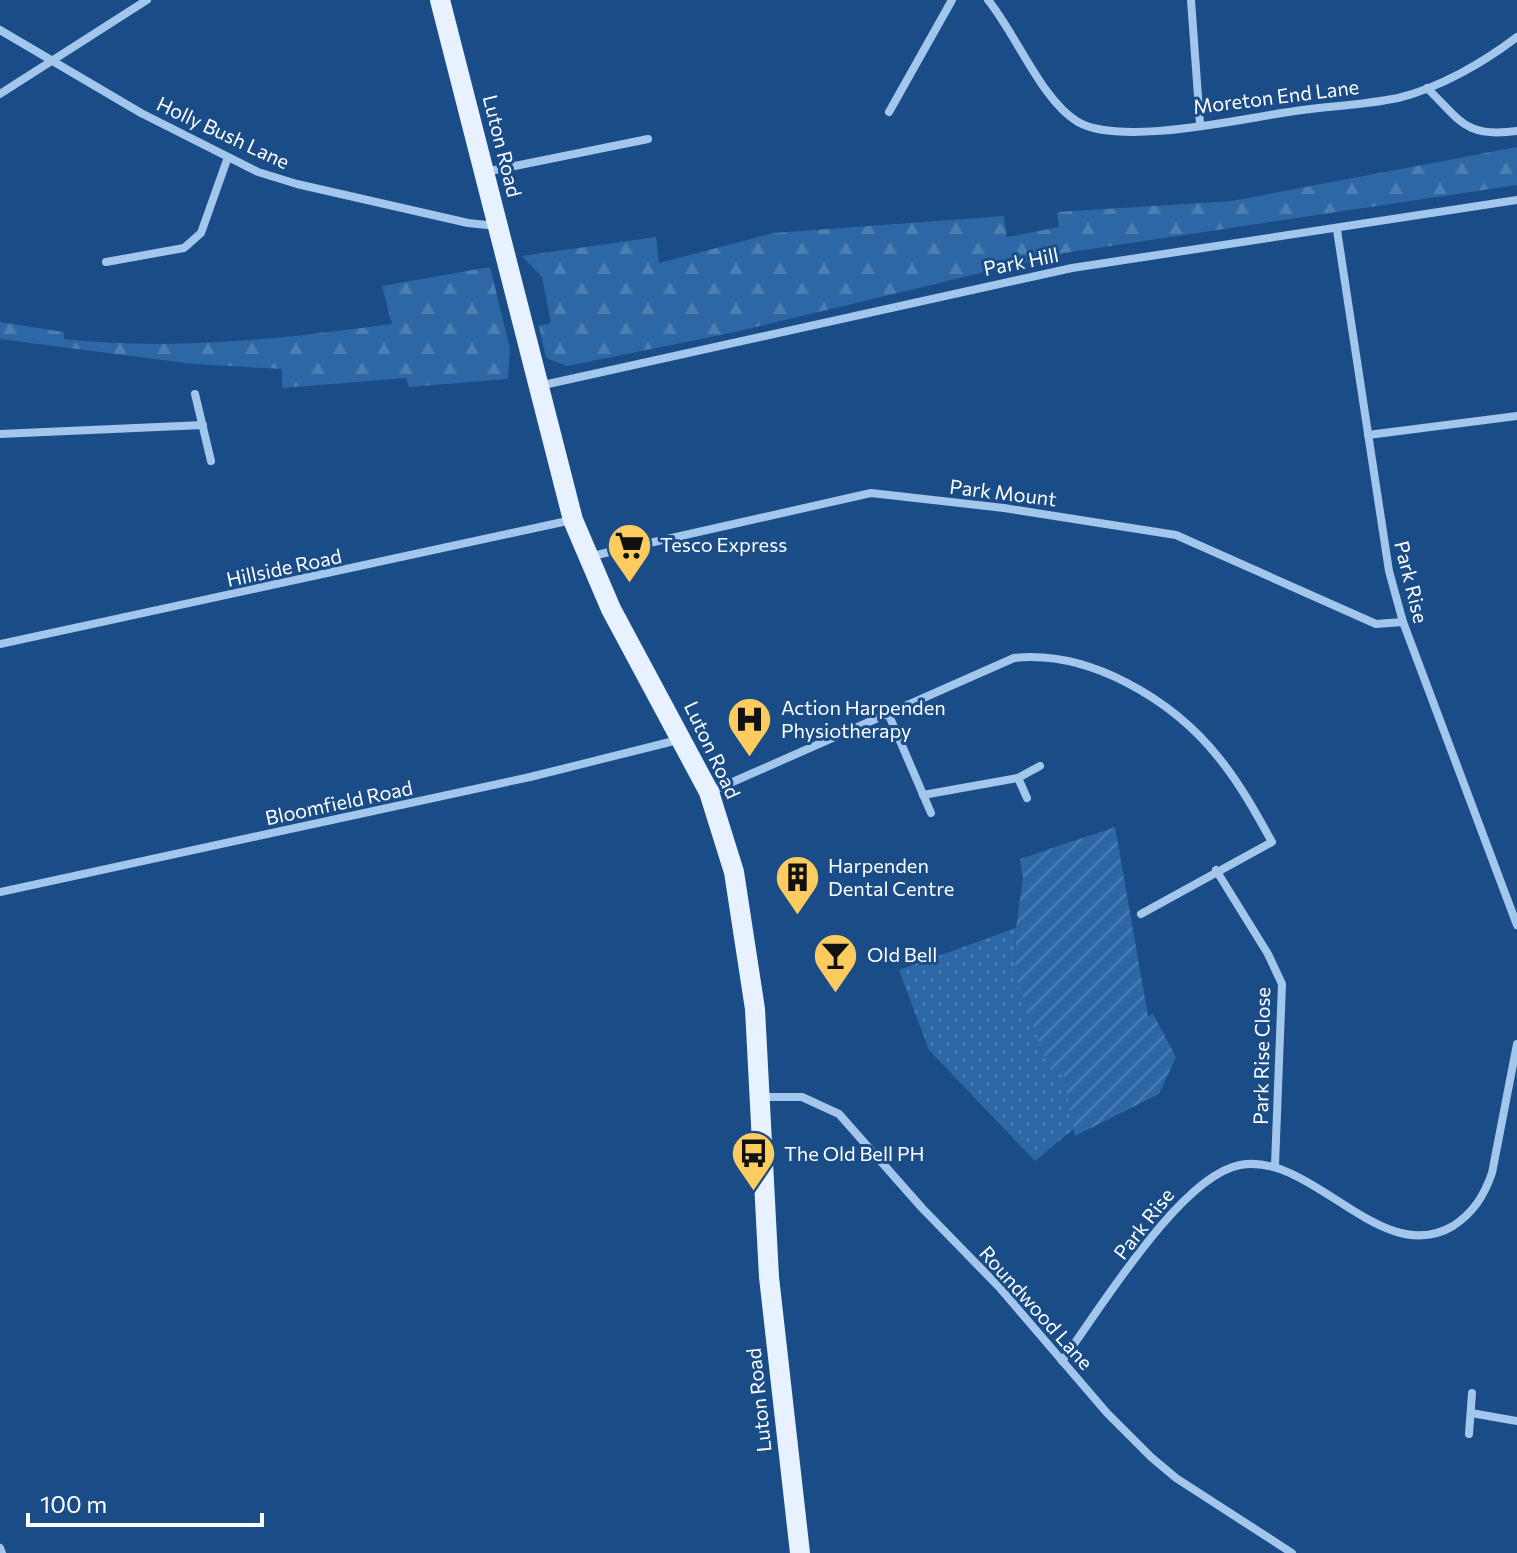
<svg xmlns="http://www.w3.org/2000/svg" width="1517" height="1553" font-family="Commissioner,sans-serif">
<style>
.forest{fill:url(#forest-firs)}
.park{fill:url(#park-dots)}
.garden{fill:url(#garden-furrows)}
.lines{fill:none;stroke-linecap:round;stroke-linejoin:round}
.minor{stroke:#a2c6ec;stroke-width:8}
.primary{stroke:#e7f1ff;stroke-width:20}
.labels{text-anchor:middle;stroke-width:6;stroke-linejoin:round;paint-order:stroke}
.street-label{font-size:20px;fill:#fff;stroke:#1a4d87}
.poi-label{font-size:20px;fill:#fff;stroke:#1a4d87;text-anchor:start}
</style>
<defs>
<pattern id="forest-firs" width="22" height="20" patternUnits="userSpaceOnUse" patternTransform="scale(2)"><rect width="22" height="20" fill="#2d67a5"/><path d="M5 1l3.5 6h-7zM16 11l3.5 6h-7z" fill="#4c7eb2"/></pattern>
<pattern id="park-dots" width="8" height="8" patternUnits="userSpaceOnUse" patternTransform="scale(2)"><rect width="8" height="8" fill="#2d67a5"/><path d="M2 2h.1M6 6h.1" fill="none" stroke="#4c7eb2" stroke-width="1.8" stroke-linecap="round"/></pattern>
<pattern id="garden-furrows" width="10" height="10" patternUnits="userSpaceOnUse" patternTransform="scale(2)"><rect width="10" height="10" fill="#2d67a5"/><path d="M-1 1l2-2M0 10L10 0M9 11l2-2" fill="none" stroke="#4c7eb2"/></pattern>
</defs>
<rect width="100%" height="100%" fill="#1a4d87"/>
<g class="forest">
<polygon points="1517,147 1517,185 1064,253 731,333 567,366 546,358 539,326 551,323 542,277 522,256 656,237 659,263 774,233 1004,216 1007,237 1059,227 1057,212 1232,201"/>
<path d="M490,267l20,82 -2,30 -99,8 -3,-9 -124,10v-19l-89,-5 -193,-25v-17l64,10v7c110,12 218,0 328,-15l-10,-38z"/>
</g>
<polygon class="park" points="1016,928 1015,975 1063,1075 1076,1127 1035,1161 929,1050 899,970"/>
<polygon class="garden" points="1115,827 1148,1016 1153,1014 1176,1057 1159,1094 1075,1136 1063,1075 1047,1064 1015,975 1016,928 1023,878 1020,859"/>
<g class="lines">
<g class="minor">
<path d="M988,0c28,34 54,101 90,122 44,25 166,-4 217,-11 34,-5 69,-6 103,-13 41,-10 85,-35 119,-61"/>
<polyline points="1191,0 1200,124"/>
<polyline points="0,30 141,113 258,172 297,184 468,223 497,226"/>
<path d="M1427,88c34,33 38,50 90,43"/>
<polyline points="0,94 147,0"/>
<polyline points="889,112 952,0"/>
<polyline points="485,172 648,139"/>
<polyline points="1337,230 1389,571 1403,622 1517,925"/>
<polyline points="106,262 184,248 201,233 228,157"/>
<polyline points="539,386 1072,268 1517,200"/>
<polyline points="195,394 211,461"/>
<polyline points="0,434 203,425"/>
<polyline points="1368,435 1517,416"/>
<polyline points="592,556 871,493 1004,508 1176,535 1376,624 1403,622"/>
<polyline points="0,644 572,520"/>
<polyline points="888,713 931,813"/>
<polyline points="1018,778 1040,766"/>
<path d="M710,792l304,-134c76,-8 159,42 205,100 21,26 37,55 53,84l-131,72"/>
<polyline points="923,795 1018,778 1027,798"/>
<polyline points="1216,870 1268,954 1282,984 1275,1165"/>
<polyline points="0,892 530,777 678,740"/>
<polyline points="759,1097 802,1097 839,1114 922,1208 999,1287 1107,1413 1151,1457 1176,1478 1292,1553"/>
<path d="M1062,1361c37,-50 118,-185 178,-196 72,-14 141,104 213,61 20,-13 31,-30 39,-53l25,-129"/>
<polyline points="1471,1413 1517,1421"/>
<polyline points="1469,1434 1472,1393"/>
<polyline points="0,1548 2,1553"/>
</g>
<polyline class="primary" points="440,0 573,520 611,609 709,792 734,872 755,1009 769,1277 800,1553"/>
</g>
<defs>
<symbol id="supermarket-pin" viewBox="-11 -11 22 30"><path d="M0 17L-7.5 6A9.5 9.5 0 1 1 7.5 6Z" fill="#fecb5e" stroke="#1a4d87"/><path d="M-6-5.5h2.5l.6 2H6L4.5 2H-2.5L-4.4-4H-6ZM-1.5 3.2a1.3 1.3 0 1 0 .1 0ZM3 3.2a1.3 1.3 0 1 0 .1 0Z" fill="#111"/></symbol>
<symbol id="hospital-pin" viewBox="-11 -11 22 30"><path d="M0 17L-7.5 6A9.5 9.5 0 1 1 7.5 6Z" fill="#fecb5e" stroke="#1a4d87"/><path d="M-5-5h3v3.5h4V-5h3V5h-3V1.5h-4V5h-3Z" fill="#111"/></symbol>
<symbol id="building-pin" viewBox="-11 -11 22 30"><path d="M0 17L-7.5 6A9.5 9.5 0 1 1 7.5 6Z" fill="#fecb5e" stroke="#1a4d87"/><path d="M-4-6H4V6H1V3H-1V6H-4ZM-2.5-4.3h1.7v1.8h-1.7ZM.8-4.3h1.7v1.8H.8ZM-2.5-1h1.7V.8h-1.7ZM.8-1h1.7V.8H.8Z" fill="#111"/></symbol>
<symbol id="bar-pin" viewBox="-11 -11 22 30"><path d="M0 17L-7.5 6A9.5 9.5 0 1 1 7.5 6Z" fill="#fecb5e" stroke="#1a4d87"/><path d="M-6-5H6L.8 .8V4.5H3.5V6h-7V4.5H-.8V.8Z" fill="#111"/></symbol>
<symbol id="bus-pin" viewBox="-11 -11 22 30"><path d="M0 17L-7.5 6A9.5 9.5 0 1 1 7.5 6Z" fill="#fecb5e" stroke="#1a4d87"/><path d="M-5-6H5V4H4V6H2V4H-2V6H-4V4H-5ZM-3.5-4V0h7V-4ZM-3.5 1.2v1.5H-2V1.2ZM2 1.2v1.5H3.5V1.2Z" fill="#111"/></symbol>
</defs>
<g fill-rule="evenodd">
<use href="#supermarket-pin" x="604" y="520" width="51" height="69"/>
<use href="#hospital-pin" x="724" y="694" width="51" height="69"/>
<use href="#building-pin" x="772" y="852" width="51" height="69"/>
<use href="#bar-pin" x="810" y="930" width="51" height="69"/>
<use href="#bus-pin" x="728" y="1128" width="51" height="69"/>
</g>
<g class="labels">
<g class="street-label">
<text transform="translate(1276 97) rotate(-7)" y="7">Moreton End Lane</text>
<text transform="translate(223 133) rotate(25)" y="7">Holly Bush Lane</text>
<text transform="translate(502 146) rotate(76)" y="7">Luton Road</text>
<text transform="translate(1021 262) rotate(-11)" y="7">Park Hill</text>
<text transform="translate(1003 493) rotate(7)" y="7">Park Mount</text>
<text transform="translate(284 568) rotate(-12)" y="7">Hillside Road</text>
<text transform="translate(1411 582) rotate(76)" y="7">Park Rise</text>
<text transform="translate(712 750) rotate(65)" y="7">Luton Road</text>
<text transform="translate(339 803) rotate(-12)" y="7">Bloomfield Road</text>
<text transform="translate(1262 1056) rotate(-89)" y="7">Park Rise Close</text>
<text transform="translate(1144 1224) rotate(-52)" y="7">Park Rise</text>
<text transform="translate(1036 1308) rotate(48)" y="7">Roundwood Lane</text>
<text transform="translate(759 1400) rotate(-96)" y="7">Luton Road</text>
</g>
<g class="poi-label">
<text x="660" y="552">Tesco Express</text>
<text x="781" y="715">Action Harpenden<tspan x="781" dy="23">Physiotherapy</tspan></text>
<text x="828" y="873">Harpenden<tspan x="828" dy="23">Dental Centre</tspan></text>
<text x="867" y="962">Old Bell</text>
<text x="784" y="1161">The Old Bell PH</text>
</g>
</g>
<path d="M28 1513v12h234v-12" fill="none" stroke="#ffffff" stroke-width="4"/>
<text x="40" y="1513" font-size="24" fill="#ffffff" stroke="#1a4d87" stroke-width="6" paint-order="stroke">100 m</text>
</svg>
